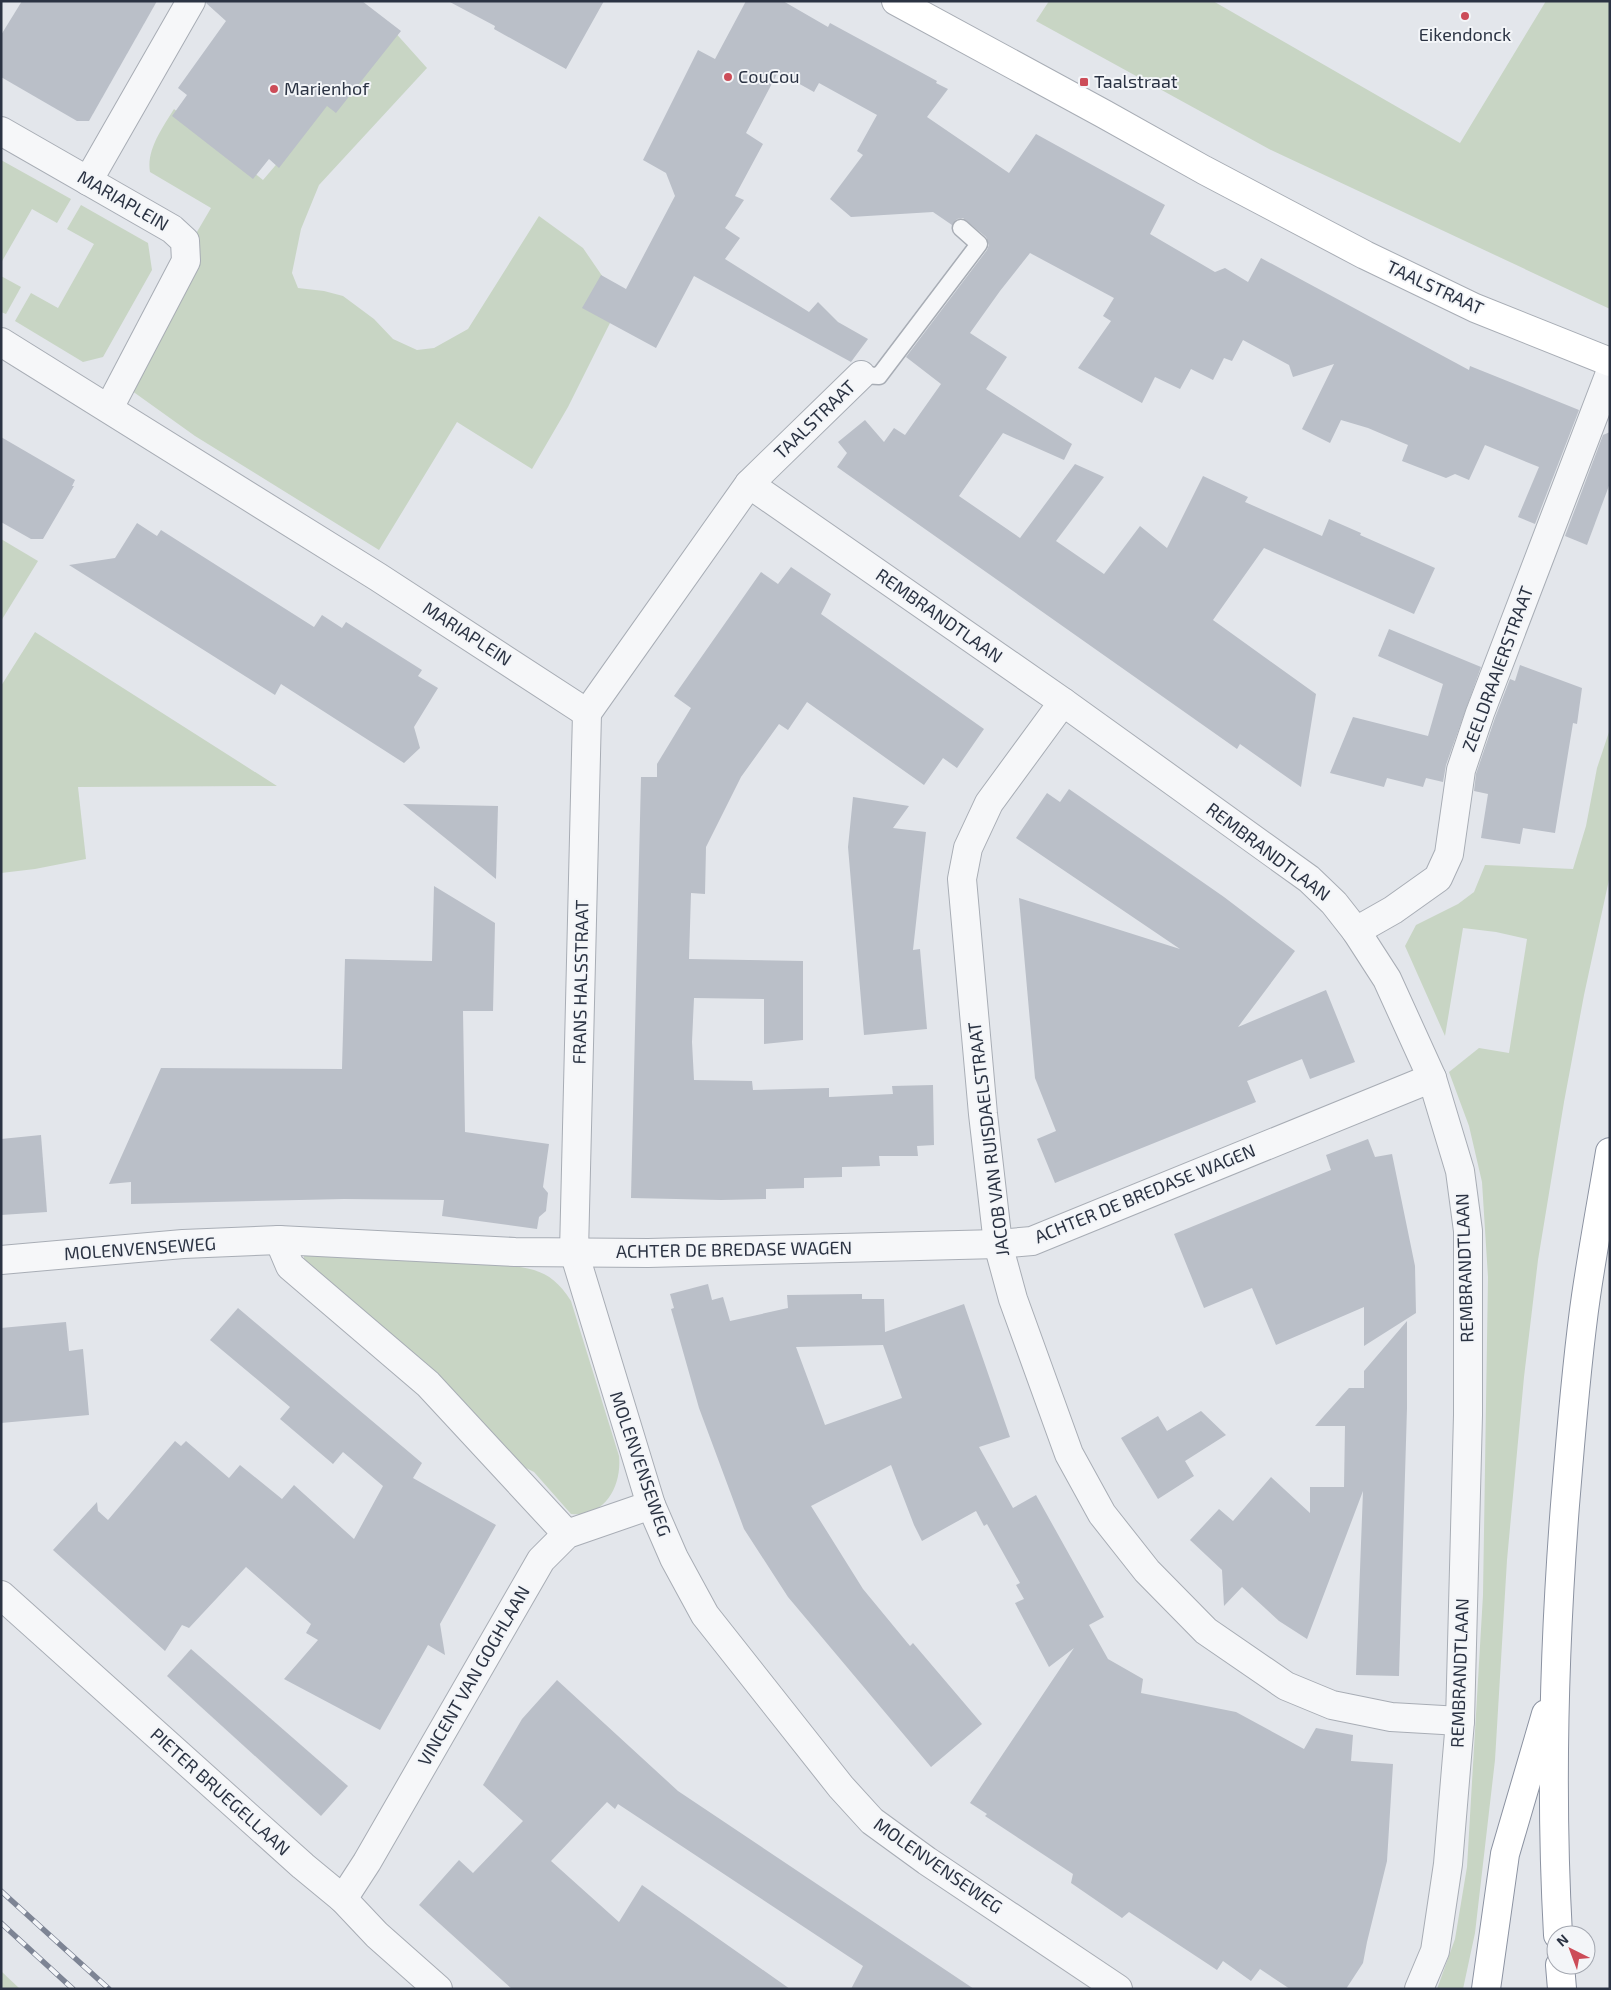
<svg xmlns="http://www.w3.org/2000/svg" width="1611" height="1990" font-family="'Exo 2',sans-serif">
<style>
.green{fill:#c8d5c4}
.building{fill:#babfc8;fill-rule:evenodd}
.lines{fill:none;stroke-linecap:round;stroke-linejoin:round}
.service-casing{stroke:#a8adb5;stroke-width:19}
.minor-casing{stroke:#a8adb5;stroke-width:30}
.secondary-casing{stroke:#a8adb5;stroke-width:30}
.motorway-casing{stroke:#8b92a1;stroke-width:30}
.service{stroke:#f6f7f9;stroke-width:16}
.minor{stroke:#f6f7f9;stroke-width:28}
.secondary{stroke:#fff;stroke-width:28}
.motorway{stroke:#fff;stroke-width:28}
.rail-casing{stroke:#7d8494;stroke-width:5.5}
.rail{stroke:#f3f5f8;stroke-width:4;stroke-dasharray:11;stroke-linecap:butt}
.poi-dot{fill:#cc4c58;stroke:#f3f5f8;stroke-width:2}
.labels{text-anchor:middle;stroke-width:4;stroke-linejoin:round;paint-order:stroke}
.poi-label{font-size:18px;fill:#2b3343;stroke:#f3f5f8;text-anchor:start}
.street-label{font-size:18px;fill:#2b3343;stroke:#f3f5f8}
</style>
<rect width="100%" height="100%" fill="#e3e6eb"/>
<g class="green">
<polygon points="1049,1 1213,1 1460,143 1546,1 1610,1 1610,309 1269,149 1036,21"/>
<path d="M392,29l35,39 -108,117 -18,44 -9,44 6,15 26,3 19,5 31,23 19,20 24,11 17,-2 34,-19 71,-113 44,32 24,35 11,24 -50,100 -36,62 -75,-47 -78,128 -184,-114 -74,-53 -2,-18 92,-157 -61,-36c-4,-22 13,-45 24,-63l89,71z"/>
<polygon points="1,160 71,199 57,223 32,209 1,263"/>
<polygon points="81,205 148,243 152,270 103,357 83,362 15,321 31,293 58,308 94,244 67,229"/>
<polygon points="1,276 21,287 6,314 1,312"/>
<polygon points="1,539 38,561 1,621"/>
<polygon points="35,632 277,786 78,787 86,859 35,869 1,873 1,686"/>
<polygon points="1610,729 1610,875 1584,995 1564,1102 1538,1260 1524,1377 1507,1560 1495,1760 1475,1933 1463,1989 1437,1989 1455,1939 1467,1867 1483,1595 1488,1277 1482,1182 1469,1126 1449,1072 1479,1048 1509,1053 1527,939 1496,932 1463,928 1445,1036 1405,946 1416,925 1458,904 1474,892 1485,865 1573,869 1586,826 1597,768"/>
<path d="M304,1256l74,1 136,9c28,4 41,10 57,35l48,155c3,30 -14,62 -48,58l-37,-42 -16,-8 -214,-203z"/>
<polygon points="1,1971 20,1989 1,1989"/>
</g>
<g class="building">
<polygon points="22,1 157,1 89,121 77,121 1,77 1,35"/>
<polygon points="207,1 362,1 401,31 336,113 327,106 279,168 269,159 253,179 172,116 187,95 178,88 226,21 206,3"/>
<polygon points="448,1 604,1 566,69 494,29 495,26"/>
<polygon points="746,1 783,1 828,27 830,23 937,81 936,83 948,89 927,117 1009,173 1036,134 1165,205 1150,234 1215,272 1225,268 1248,282 1261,258 1469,370 1470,366 1579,410 1535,524 1518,517 1539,467 1485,445 1469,480 1455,474 1446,478 1402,461 1408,445 1368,428 1341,420 1330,443 1302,429 1334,364 1293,377 1289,365 1243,340 1232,361 1224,358 1213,380 1191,369 1180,389 1155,377 1142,403 1078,368 1111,321 1103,316 1114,298 1030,253 1000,291 970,333 1007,357 986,389 1072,444 1064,460 1003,433 959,496 1020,538 1075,464 1104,477 1056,541 1104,574 1140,526 1167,548 1203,476 1248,497 1245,502 1322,536 1329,519 1361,533 1360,535 1435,568 1414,614 1264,548 1213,620 1316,694 1301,787 1240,744 1237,749 837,467 847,453 838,442 865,420 884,442 894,428 905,435 941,384 906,357 987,250 989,245 986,237 963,218 957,219 952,225 933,212 851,217 830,199 863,155 857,151 877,115 819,83 814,92 778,72 746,133 763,144 735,196 744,200 725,228 740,238 725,259 809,312 818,302 838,322 868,339 851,362 694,276 656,348 582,308 601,275 626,289 675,196 666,173 643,160 698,50 715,59"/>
<polygon points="1610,432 1610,483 1587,545 1565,536 1603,435"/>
<polygon points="1,437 75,480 72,486 74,486 43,539 31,539 1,522"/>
<polygon points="137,523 157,536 161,530 314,627 322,615 342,628 346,622 422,670 418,676 438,688 414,727 420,748 404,763 281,684 275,695 69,565 115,558"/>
<polygon points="791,567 831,594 821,614 984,729 957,768 943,758 924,785 807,702 788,730 779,724 741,777 706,847 705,894 691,893 689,959 803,961 803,1040 764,1044 764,999 694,998 692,1042 694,1080 752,1081 753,1090 829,1088 829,1097 893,1094 892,1086 933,1085 934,1145 917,1146 918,1156 879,1156 880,1166 842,1167 842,1177 804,1178 804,1188 766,1189 766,1199 721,1200 631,1198 641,777 657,777 657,764 691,708 674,696 761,572 778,584"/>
<polygon points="1389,629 1481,667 1446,765 1443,782 1426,778 1423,787 1387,778 1384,787 1330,773 1353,717 1428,736 1443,684 1378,656"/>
<polygon points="1520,665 1582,688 1577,724 1573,723 1555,833 1523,828 1520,844 1481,838 1488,794 1474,791 1476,774 1495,718 1510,679 1515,681"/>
<polygon points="1069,789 1224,897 1295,951 1238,1027 1326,990 1355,1062 1310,1079 1302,1059 1247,1081 1256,1102 1055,1183 1037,1139 1056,1131 1035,1078 1019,898 1180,949 1016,838 1047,793 1060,802"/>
<polygon points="853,797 909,806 893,828 926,832 913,950 920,949 927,1029 864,1035 848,847"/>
<polygon points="403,804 498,806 496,879"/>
<polygon points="434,886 495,923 493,1011 463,1011 465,1132 549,1144 543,1187 548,1193 546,1211 539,1217 537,1229 442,1216 444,1200 344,1199 131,1204 131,1182 109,1184 161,1068 342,1069 345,959 432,961"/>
<polygon points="41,1135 47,1212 1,1215 1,1139"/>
<polygon points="1368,1139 1375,1157 1392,1154 1415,1266 1416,1313 1364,1346 1364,1307 1276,1345 1252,1288 1204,1308 1174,1234 1331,1170 1326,1155"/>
<path d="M708,1284l4,16 11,-3 7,24 58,-13 -1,-13 75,-1v5h22l1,33 79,-28 46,133 -31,10 34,61 23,-13 68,122 -15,8 19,34 35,20 -2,14 95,19 68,37 12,-21 37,7 -2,26 42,3 -6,97 -20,81 -4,21 -17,26h-56l-30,-20 -9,12 -28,-20 -6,9 -88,-58 -7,6 -51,-35 2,-9 -88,-58 2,-2 -17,-11 104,-155 -25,19 -34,-64 9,-4 -8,-14 4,-2 -33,-59 -3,2 -8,-15 -54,30 -8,-16 -23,-60 -80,41 52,83 47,57 3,-3 69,81 -51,43 -143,-170 -44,-68 -45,-121 -28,-99 3,-1 -4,-14zM883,1345l19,53 -77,27 -29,-78z"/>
<polygon points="238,1308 422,1463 413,1478 496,1525 440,1624 445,1655 428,1645 380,1730 284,1679 318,1640 306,1633 311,1624 246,1567 189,1628 182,1625 165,1651 53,1550 97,1502 98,1511 108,1520 175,1441 181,1446 186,1441 229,1478 240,1465 282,1499 294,1485 354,1539 383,1486 343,1452 333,1464 280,1419 290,1407 210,1340"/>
<polygon points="1407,1321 1407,1408 1399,1676 1356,1675 1363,1491 1307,1639 1279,1621 1242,1587 1224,1606 1222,1570 1190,1540 1219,1509 1233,1521 1271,1477 1310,1513 1310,1487 1344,1487 1345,1426 1315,1426 1349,1388 1364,1388 1364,1371"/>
<polygon points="66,1322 69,1351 83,1349 89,1415 1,1423 1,1328"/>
<polygon points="1201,1411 1226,1435 1185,1461 1194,1476 1158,1499 1121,1438 1158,1416 1167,1431"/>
<polygon points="191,1649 348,1786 321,1816 167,1676"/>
<polygon points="557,1680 678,1791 974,1989 851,1989 863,1966 618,1804 615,1809 607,1802 551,1861 619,1922 642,1885 790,1989 512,1989 419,1905 459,1860 473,1873 523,1821 483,1785 522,1719"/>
</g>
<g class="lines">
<defs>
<polyline id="service" points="861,375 879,376 979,244 961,228"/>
<g id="minor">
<polyline points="1,131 172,229 185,241 186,261 109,408"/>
<polyline points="88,181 191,1"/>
<polyline points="1,342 378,577 587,713"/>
<polyline points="749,484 1063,702 1309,879 1334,903 1356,931 1387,979 1432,1078 1460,1171 1468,1231 1468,1415 1460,1721 1448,1864 1435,1951 1419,1989"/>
<polyline points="1063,702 989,803 968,848 962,879 983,1114 998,1244 1013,1299 1069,1454 1102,1514 1147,1571 1206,1631 1286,1686 1332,1705 1391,1717 1460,1721"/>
<polyline points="587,713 574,1252 651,1505 674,1558 705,1615 841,1787 872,1821 927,1861 1118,1989"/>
<polyline points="587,713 749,484 861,375"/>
<polyline points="1356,931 1393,910 1438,878 1449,854 1461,770 1480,713 1610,373"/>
<polyline points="279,1240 290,1266 428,1384 567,1534"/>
<polyline points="1,1260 183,1244 279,1240 515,1252 648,1253 998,1244 1032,1241 1432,1078"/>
<polyline points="1,1595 303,1866 343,1899 377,1935 438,1989"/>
<polyline points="343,1899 367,1862 541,1560 567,1534 651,1505"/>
</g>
<polyline id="secondary" points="896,1 1104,114 1204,170 1365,255 1475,308 1610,362"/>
<g id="motorway">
<path d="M1558,1935c-8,-144 -4,-287 7,-430 6,-70 11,-140 21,-209 7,-48 16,-96 24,-144"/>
<polyline points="1560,1965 1562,1989"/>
<polyline points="1486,1989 1505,1854 1546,1714"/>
</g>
</defs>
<use href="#service" class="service-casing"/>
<use href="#minor" class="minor-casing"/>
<use href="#secondary" class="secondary-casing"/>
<use href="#motorway" class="motorway-casing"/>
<use href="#service" class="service"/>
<use href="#minor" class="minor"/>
<use href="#secondary" class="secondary"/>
<use href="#motorway" class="motorway"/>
<defs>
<g id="rail">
<polyline points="1,1891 109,1989"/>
<polyline points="1,1923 73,1989"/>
</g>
</defs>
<use href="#rail" class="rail-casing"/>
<use href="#rail" class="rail"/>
</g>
<g class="poi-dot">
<circle cx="1465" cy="16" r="5"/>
<circle cx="728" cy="77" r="5"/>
<rect x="1079" y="77" width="10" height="10" rx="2.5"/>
<circle cx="274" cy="89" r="5"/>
</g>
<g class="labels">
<g class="poi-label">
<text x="1465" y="41" text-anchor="middle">Eikendonck</text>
<text x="738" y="83">CouCou</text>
<text x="1094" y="88">Taalstraat</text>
<text x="284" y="95">Marienhof</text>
</g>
<g class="street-label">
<text transform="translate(123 201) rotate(30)" y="6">MARIAPLEIN</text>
<text transform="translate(1435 288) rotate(25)" y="6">TAALSTRAAT</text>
<text transform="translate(815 420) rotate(-44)" y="6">TAALSTRAAT</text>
<text transform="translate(939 616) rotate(35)" y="6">REMBRANDTLAAN</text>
<text transform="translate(467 634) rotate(33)" y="6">MARIAPLEIN</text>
<text transform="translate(1498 669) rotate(-70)" y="6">ZEELDRAAIERSTRAAT</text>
<text transform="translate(1268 852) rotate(37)" y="6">REMBRANDTLAAN</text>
<text transform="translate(581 982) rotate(-89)" y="6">FRANS HALSSTRAAT</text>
<text transform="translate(989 1139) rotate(-97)" y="6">JACOB VAN RUISDAELSTRAAT</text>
<text transform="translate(1145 1194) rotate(-22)" y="6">ACHTER DE BREDASE WAGEN</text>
<text transform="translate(140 1249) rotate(-4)" y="6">MOLENVENSEWEG</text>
<text transform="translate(734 1250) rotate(-1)" y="6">ACHTER DE BREDASE WAGEN</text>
<text transform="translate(1465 1268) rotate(-92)" y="6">REMBRANDTLAAN</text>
<text transform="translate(640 1464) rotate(71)" y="6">MOLENVENSEWEG</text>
<text transform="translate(1460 1673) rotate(-88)" y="6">REMBRANDTLAAN</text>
<text transform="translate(474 1676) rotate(-60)" y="6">VINCENT VAN GOGHLAAN</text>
<text transform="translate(220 1792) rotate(42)" y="6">PIETER BRUEGELLAAN</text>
<text transform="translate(938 1866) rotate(35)" y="6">MOLENVENSEWEG</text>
</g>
</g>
<rect width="1611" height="1990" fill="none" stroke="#2b3343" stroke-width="5"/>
<g transform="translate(1571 1950) rotate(318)"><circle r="24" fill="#f3f5f8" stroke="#a3a7b0"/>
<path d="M0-4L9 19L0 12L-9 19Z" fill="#cc4c58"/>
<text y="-8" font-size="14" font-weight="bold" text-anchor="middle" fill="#2b3343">N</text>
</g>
</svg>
